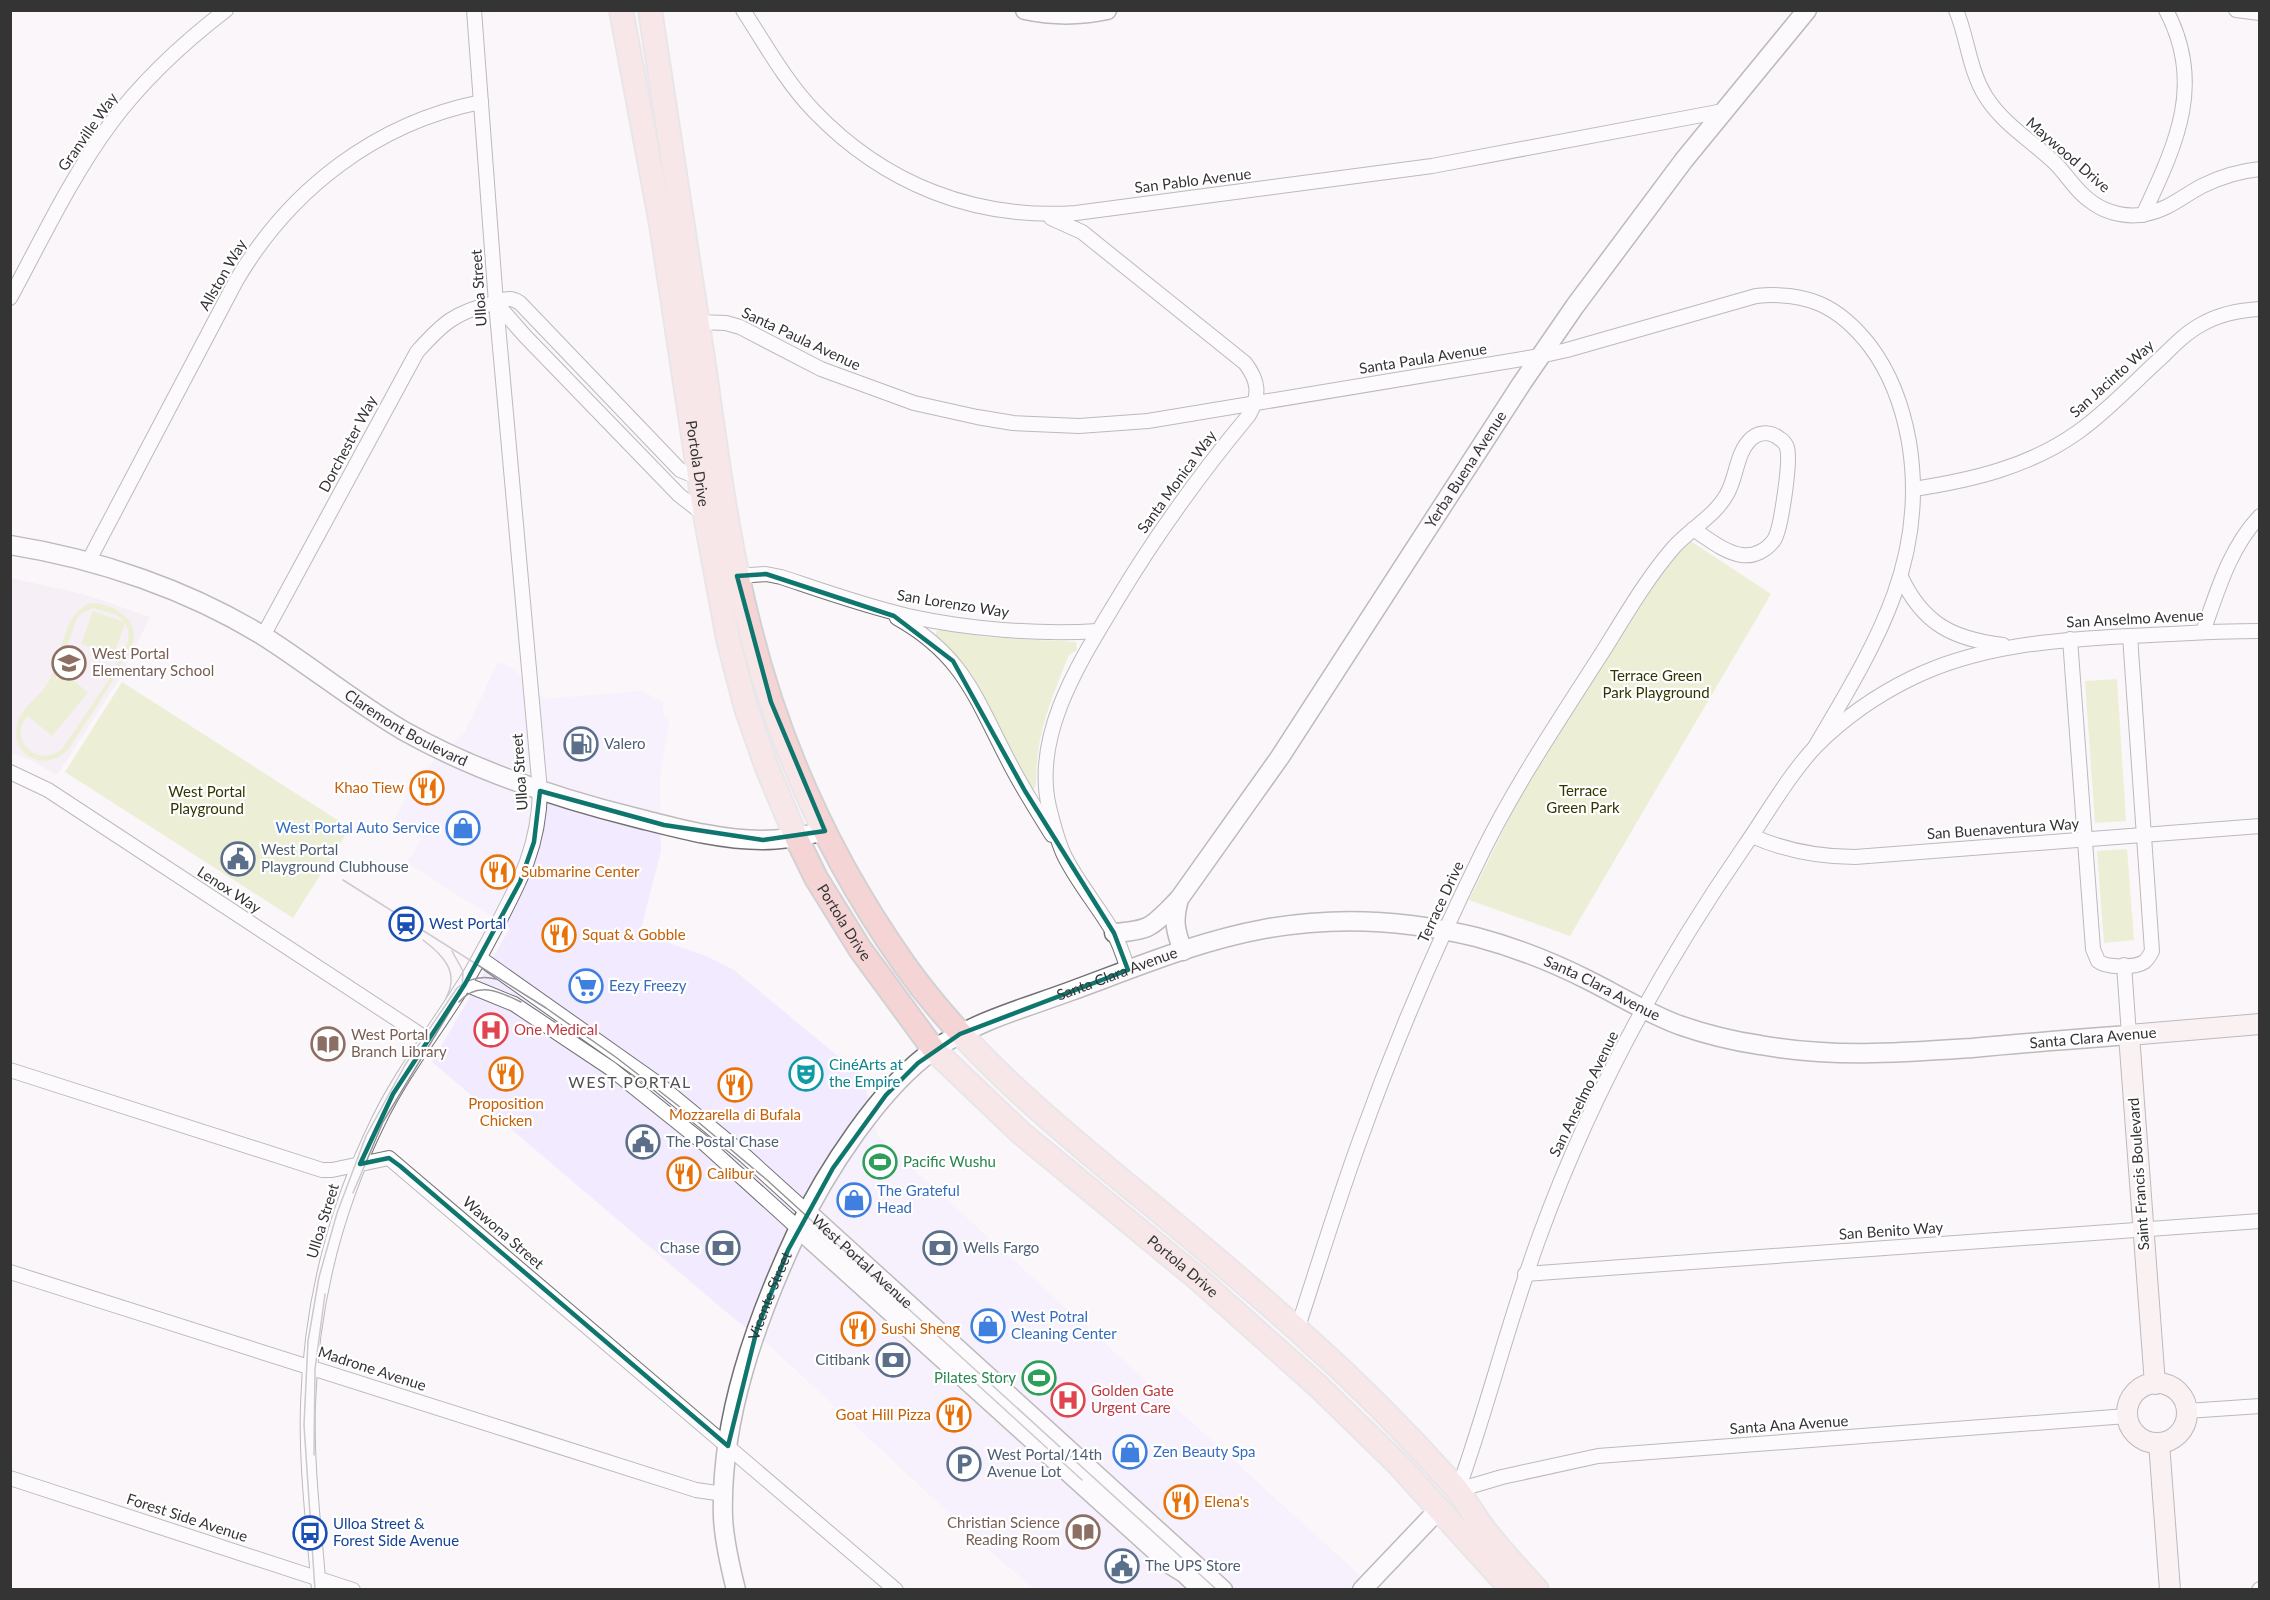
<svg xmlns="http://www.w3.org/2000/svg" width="2270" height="1600" font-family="Lato,sans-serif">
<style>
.commercial{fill:#f2eaff}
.built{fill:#f1e7f1}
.green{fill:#dce7a8;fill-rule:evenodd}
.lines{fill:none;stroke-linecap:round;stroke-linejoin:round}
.minor-casing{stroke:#737073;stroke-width:16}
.tertiary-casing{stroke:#737073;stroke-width:21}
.secondary-casing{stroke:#737073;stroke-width:22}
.primary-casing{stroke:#d3d2d3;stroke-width:26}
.minor{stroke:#fff;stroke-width:14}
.tertiary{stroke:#fff;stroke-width:18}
.secondary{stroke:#faeaea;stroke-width:20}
.primary{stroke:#f5d4d5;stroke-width:22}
.tram{stroke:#969496;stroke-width:1.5}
.marked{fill:none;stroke:#0f766e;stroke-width:4.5;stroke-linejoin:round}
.labels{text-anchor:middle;stroke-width:4.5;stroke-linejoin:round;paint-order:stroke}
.street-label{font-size:15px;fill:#353435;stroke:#fff}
.education-label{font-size:15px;fill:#785e54;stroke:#fff;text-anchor:start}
.park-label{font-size:15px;fill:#313600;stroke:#fff}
.service-label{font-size:15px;fill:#4e5e75;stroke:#fff;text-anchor:start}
.food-label{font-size:15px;fill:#c56008;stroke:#fff;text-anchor:start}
.shop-label{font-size:15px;fill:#366cbe;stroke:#fff;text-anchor:start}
.transit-label{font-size:15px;fill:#164399;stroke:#fff;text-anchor:start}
.health-label{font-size:15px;fill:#be3a42;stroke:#fff;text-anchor:start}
.culture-label{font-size:15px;fill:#0d838f;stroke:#fff;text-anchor:start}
.leisure-label{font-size:15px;fill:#27864d;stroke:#fff;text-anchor:start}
.neighbourhood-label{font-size:16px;letter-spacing:1.5px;fill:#535053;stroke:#fff}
</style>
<rect width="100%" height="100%" fill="#faf6fa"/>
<polygon class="commercial" points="498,662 512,668 544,699 642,691 663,702 663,715 669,721 660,776 661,851 640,933 706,956 734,970 863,1077 878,1137 1375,1589 1035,1589 994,1555 770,1346 731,1316 432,1062 510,928 407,863 422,838 393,821 420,774 465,732"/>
<polygon class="built" points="10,578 83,594 150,617 119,679 57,775 32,761 11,753"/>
<g class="green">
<polygon points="1689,540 1771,594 1570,936 1469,900 1531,774 1639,604"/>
<path d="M92,603c20,1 43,13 42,35 -1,7 -7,15 -10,21 -16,32 -37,61 -56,91 -22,22 -58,7 -51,-25 4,-18 24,-29 32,-44 12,-23 15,-72 43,-78zM93,608l24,7 7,7 -31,-11 -12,33 33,11 11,-32 4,9 -1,9 -19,39 -47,69c-25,21 -56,-12 -34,-33l24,20 36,-43 -24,-21 -9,9 22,-63 5,-5z"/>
<path d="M940,630l46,7 90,5 1,8 -8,5c-19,47 -33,79 -33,130l-2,4h-4l-94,-152v-6z"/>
<polygon points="2117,679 2126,821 2095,823 2085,681"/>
<polygon points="122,682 350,828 293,918 65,772"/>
<polygon points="2127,849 2134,940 2104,943 2097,851"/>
</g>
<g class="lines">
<defs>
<g id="minor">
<path d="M743,10c22,34 43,72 71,101 70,73 161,109 262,102l356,-47 291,-55"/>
<path d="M1956,10c12,29 13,60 30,87 18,28 45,43 69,66 13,13 22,30 38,40 14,10 35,15 52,11 23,-4 38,-18 57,-28 18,-9 38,-15 58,-17"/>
<polyline points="2236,10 2260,13"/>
<path d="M2143,215c32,-69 63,-130 23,-205"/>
<path d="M1051,218l31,14 163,131c14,18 15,32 4,52 -49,59 -93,120 -132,185 -36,60 -85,134 -68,207 4,16 8,33 15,48 13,27 34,51 49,77 7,12 11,25 15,38"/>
<path d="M10,298c32,-59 61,-121 101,-175 32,-43 72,-80 115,-113"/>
<polyline points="496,303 525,336 679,495 705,515"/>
<path d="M697,322l29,1 14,4 81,42 93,34 63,14 36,6 66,3 69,-5 392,-65 27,-6 189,-54c51,-5 83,10 114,50 21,28 33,62 39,96 20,120 -36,206 -94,305"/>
<path d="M1914,489c58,-9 115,-22 164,-57 31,-22 57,-51 85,-76 12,-12 24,-24 39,-32 18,-10 38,-14 58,-15"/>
<path d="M88,562l148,-281c54,-92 140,-158 245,-179"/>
<path d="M737,576l29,-2 15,3c42,14 84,29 127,39 59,13 130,19 190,15"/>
<path d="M1901,577c22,47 52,62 102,68"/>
<path d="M897,618c66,37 78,79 111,142 13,26 29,51 44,75"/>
<path d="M2203,632c14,-40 27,-85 57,-116"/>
<path d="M263,636l154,-284c26,-29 38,-40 77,-49 11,-3 15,-7 26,0l160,167 19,8"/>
<path d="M2070,639l23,310 5,12c8,7 37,7 46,1 4,-3 6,-7 8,-11l-22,-315"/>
<polyline points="10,772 48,790 427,1039"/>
<path d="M1752,836c34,15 66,21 103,21l405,-31"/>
<polyline points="480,958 657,1083 743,1154 807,1212"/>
<polyline points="2124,965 2129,1035"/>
<polyline points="465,984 514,1004 610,1068 705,1144 799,1229"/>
<polyline points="10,1070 322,1170 332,1170 389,1158 896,1590"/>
<polyline points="10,1272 696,1490 724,1494"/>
<polyline points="1525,1274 2260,1221"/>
<path d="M1297,1330c21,-64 40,-127 63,-190 35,-98 76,-194 122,-287 36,-73 82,-140 125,-208 21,-34 41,-68 67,-98 16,-18 41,-31 53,-53 10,-17 9,-42 25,-56 9,-7 20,-6 28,1 3,1 7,7 7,9 4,12 -6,82 -13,92 -7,10 -20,17 -32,15 -17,-2 -35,-17 -49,-26"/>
<polyline points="2187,1411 2260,1406"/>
<polyline points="10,1478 353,1590"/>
<path d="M1458,1490c30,-84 51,-171 82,-255 50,-137 121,-268 204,-388 23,-33 44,-71 72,-101 27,-27 61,-51 96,-68 68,-33 142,-38 217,-42 43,-2 87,-5 131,-5"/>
<polyline points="1458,1490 1502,1477 1598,1456 2127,1416"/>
<path d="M319,1590c-5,-62 -13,-124 -11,-186 3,-98 27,-195 71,-284 23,-47 56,-89 84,-134 12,-19 22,-39 33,-59 25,-47 43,-82 44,-136l-44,-488 -22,-293"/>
<polyline points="2259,1590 2260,1589"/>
</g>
<g id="tertiary">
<path d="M1025,10c28,6 54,6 82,0"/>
<path id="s1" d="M10,545c88,14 179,45 255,92 47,30 91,66 139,94 73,41 152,67 233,87 40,10 83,22 125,22 21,0 42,-4 63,-9"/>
<path d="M1114,933c38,-3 37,-6 64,-33"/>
<path id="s2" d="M1183,951c-8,-21 -10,-30 -4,-52l101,-142 242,-374 53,-77 109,-146 123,-150"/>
<path id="s3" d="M807,1212l416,378"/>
<polyline points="799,1229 1171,1565 1184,1573 1202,1590"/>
<path id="s4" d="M736,1590c-6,-24 -12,-49 -13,-73 -3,-98 33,-197 74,-285 28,-59 83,-145 138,-183 41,-28 90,-41 136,-58 63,-23 127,-50 193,-62 70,-13 143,-9 212,8 38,10 76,25 112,43 30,15 59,33 91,45 26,9 53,16 81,20 72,13 139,8 212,3 52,-5 105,-9 157,-13"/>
<polyline points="1362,1590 1440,1508"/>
</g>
<g id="secondary">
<circle cx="2157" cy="1413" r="30"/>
<polyline points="2155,1384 2129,1035 2260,1024"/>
<polyline points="2159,1443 2170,1590"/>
</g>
<g id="primary">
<path id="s5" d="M621,10l40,214 44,291 23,124 18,69 21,60 29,69 20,41 44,71 74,101 87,83 176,145 121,108 81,79 113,125"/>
<path d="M650,10c17,116 35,232 53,348 13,91 24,182 47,271 30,120 83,234 154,335 61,86 141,153 222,220 59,48 117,97 174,148 54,48 106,100 154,154 10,12 18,26 27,39 17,23 37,44 56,65"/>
</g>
</defs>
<use href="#minor" class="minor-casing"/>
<use href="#tertiary" class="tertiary-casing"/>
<use href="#secondary" class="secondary-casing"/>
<use href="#primary" class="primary-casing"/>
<use href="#minor" class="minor"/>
<use href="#tertiary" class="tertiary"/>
<use href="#secondary" class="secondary"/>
<use href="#primary" class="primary"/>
<g class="tram">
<polyline points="343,880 546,1008 617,1058 685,1111 767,1180 1217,1590"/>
<path d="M423,940c20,15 37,32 23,58"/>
<path d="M459,1002c18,-21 40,-11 62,0"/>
<polyline points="353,1193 383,1122 462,991 463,971 452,951"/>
<polyline points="967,1375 1082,1480"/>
<polyline points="314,1455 315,1369 325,1294"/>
<path d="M315,1590l-11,-165 4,-84 11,-64 18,-64 29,-77 39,-71 52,-77c12,-10 24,-13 39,-9"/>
</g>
</g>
<path d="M0 0H2270V1600H0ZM766,574l128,42 59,45 72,130 89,142 14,37 -168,64 -42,29 -32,32 -53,73 -45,82 -31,79 -29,117 -328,-280 -11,-8 -29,6 33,-70 72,-110 55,-102 14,-40 6,-51 124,34 99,15 62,-9 -54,-129 -34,-126z" fill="#faf6fa" fill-opacity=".55" fill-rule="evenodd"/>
<path class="marked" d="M766,574l128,42 59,45 72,130 89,142 14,37 -168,64 -42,29 -32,32 -53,73 -45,82 -31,79 -29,117 -328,-280 -11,-8 -29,6 33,-70 72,-110 55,-102 14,-40 6,-51 124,34 99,15 62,-9 -54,-129 -34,-126z"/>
<defs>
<symbol id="school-ring" viewBox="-11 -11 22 22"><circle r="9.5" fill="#fff" stroke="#8d6e63" stroke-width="1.5"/><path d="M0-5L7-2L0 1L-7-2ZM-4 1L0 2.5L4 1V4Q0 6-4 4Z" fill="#8d6e63"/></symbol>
<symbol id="fuel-ring" viewBox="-11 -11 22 22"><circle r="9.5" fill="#fff" stroke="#5c6f8a" stroke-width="1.5"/><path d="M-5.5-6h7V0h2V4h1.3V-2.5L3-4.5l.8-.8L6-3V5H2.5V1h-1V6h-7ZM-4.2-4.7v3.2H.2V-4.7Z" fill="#5c6f8a"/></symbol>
<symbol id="restaurant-ring" viewBox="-11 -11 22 22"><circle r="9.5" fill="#fff" stroke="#e8710a" stroke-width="1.5"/><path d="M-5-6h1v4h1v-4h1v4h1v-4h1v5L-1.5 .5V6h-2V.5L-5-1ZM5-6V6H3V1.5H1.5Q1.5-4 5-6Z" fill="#e8710a"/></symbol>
<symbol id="shop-ring" viewBox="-11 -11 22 22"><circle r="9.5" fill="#fff" stroke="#3f7fe0" stroke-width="1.5"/><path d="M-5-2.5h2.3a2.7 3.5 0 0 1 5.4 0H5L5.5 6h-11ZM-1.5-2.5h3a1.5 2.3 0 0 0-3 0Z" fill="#3f7fe0"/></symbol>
<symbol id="civic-ring" viewBox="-11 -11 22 22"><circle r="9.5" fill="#fff" stroke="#5c6f8a" stroke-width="1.5"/><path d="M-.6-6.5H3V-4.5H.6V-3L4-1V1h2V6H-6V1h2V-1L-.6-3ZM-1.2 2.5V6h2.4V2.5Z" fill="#5c6f8a"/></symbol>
<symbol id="station-ring" viewBox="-11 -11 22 22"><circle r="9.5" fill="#fff" stroke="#1a4fb4" stroke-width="1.5"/><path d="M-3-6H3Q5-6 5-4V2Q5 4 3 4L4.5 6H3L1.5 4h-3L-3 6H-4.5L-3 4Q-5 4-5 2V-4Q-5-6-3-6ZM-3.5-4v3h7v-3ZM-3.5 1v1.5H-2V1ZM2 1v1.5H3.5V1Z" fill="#1a4fb4"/></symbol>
<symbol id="supermarket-ring" viewBox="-11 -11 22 22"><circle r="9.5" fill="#fff" stroke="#3f7fe0" stroke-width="1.5"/><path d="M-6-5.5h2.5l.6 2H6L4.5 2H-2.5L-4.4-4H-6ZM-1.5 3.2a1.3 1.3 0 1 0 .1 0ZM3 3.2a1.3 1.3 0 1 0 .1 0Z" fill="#3f7fe0"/></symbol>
<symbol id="hospital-ring" viewBox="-11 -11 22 22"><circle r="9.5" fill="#fff" stroke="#e0444e" stroke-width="1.5"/><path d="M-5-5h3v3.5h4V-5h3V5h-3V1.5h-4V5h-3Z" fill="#e0444e"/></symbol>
<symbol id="library-ring" viewBox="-11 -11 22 22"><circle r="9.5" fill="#fff" stroke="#8d6e63" stroke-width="1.5"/><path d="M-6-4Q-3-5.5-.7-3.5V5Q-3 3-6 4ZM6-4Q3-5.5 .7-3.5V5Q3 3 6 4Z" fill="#8d6e63"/></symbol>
<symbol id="theatre-ring" viewBox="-11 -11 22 22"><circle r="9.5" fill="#fff" stroke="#0f9aa8" stroke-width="1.5"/><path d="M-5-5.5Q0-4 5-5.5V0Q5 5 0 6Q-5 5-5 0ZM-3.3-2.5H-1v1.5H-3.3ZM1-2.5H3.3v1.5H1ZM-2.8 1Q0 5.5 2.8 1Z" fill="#0f9aa8"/></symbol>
<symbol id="stadium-ring" viewBox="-11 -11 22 22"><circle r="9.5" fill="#fff" stroke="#2e9e5b" stroke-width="1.5"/><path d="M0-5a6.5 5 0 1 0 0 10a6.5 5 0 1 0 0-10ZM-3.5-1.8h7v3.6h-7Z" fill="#2e9e5b"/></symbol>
<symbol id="bank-ring" viewBox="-11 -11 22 22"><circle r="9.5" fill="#fff" stroke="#5c6f8a" stroke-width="1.5"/><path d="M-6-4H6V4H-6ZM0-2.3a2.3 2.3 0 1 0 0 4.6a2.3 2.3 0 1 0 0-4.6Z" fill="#5c6f8a"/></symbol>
<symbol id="parking-ring" viewBox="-11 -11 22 22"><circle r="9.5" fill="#fff" stroke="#5c6f8a" stroke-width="1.5"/><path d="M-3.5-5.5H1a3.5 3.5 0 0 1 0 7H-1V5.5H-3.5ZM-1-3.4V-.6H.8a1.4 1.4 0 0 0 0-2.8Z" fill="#5c6f8a"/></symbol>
<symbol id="bus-ring" viewBox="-11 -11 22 22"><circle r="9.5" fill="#fff" stroke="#1a4fb4" stroke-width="1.5"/><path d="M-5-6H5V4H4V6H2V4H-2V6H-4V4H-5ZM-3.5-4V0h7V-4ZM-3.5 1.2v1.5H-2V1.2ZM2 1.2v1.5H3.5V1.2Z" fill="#1a4fb4"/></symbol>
</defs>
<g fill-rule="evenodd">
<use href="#school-ring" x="50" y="644" width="38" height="38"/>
<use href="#fuel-ring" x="562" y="725" width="38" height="38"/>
<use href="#restaurant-ring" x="408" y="769" width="38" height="38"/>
<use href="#shop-ring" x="444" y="809" width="38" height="38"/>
<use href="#civic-ring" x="219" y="840" width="38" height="38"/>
<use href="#restaurant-ring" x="479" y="853" width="38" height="38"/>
<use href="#station-ring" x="387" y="905" width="38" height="38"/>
<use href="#restaurant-ring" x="540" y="916" width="38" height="38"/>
<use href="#supermarket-ring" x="567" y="967" width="38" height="38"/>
<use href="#hospital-ring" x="472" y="1011" width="38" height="38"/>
<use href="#library-ring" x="309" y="1025" width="38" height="38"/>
<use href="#restaurant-ring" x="487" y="1055" width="38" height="38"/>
<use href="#theatre-ring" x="787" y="1055" width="38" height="38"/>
<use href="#restaurant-ring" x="716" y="1066" width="38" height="38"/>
<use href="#civic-ring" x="624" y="1123" width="38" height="38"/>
<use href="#stadium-ring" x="861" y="1143" width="38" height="38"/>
<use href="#restaurant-ring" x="665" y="1155" width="38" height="38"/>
<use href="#shop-ring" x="835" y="1181" width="38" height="38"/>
<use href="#bank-ring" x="704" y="1229" width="38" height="38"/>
<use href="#bank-ring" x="921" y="1229" width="38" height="38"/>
<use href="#shop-ring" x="969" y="1307" width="38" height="38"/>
<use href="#restaurant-ring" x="839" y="1310" width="38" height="38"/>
<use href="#bank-ring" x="874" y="1341" width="38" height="38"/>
<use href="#stadium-ring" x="1020" y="1359" width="38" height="38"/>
<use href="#hospital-ring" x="1049" y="1381" width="38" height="38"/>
<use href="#restaurant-ring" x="935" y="1396" width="38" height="38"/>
<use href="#shop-ring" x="1111" y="1433" width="38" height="38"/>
<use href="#parking-ring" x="945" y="1445" width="38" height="38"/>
<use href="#restaurant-ring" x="1162" y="1483" width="38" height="38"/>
<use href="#library-ring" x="1064" y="1513" width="38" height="38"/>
<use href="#bus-ring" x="291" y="1514" width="38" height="38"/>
<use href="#civic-ring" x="1103" y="1547" width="38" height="38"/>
</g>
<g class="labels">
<g class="street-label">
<text transform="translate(88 132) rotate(-55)" y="5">Granville Way</text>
<text transform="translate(2068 155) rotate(41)" y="5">Maywood Drive</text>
<text transform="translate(1193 181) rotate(-7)" y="5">San Pablo Avenue</text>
<text transform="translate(223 275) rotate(-60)" y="5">Allston Way</text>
<text transform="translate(479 288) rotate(-94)" y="5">Ulloa Street</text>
<text transform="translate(801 339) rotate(25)" y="5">Santa Paula Avenue</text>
<text transform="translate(1423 359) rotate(-9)" y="5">Santa Paula Avenue</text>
<text transform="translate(2112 379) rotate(-42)" y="5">San Jacinto Way</text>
<text transform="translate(348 444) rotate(-62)" y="5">Dorchester Way</text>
<text dy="5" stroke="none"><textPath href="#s5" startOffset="460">Portola Drive</textPath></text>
<text dy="5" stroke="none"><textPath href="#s2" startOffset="570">Yerba Buena Avenue</textPath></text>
<text transform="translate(1177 482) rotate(-54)" y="5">Santa Monica Way</text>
<text transform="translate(953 604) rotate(9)" y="5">San Lorenzo Way</text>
<text transform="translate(2135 619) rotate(-3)" y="5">San Anselmo Avenue</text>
<text dy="5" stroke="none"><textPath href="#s1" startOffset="441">Claremont Boulevard</textPath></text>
<text transform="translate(520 772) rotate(-94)" y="5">Ulloa Street</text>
<text transform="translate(2003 829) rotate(-4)" y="5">San Buenaventura Way</text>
<text transform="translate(229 890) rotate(33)" y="5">Lenox Way</text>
<text transform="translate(1441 902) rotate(-65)" y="5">Terrace Drive</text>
<text dy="5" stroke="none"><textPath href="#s5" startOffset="946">Portola Drive</textPath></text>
<text dy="5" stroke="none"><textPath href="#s4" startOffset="800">Santa Clara Avenue</textPath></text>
<text dy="5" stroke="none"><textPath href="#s4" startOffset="1304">Santa Clara Avenue</textPath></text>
<text transform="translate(2093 1038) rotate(-5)" y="5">Santa Clara Avenue</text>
<text transform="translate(1584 1094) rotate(-64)" y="5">San Anselmo Avenue</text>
<text transform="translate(2139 1174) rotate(-94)" y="5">Saint Francis Boulevard</text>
<text transform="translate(323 1221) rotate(-73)" y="5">Ulloa Street</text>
<text transform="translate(1891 1231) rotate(-4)" y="5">San Benito Way</text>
<text transform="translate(503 1233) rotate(41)" y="5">Wawona Street</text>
<text dy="5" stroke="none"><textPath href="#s3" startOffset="74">West Portal Avenue</textPath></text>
<text dy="5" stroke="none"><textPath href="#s5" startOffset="1432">Portola Drive</textPath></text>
<text dy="5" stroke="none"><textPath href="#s4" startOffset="302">Vicente Street</textPath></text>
<text transform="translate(372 1369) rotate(18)" y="5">Madrone Avenue</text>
<text transform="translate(1789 1425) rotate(-4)" y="5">Santa Ana Avenue</text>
<text transform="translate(187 1518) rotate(18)" y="5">Forest Side Avenue</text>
</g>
<g class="education-label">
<text x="92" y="659">West Portal<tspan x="92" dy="17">Elementary School</tspan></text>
<text x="351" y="1040">West Portal<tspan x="351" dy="17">Branch Library</tspan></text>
<text x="1060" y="1528" text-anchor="end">Christian Science<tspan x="1060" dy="17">Reading Room</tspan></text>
</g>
<g class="park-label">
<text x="1656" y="681">Terrace Green<tspan x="1656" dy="17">Park Playground</tspan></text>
<text x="1583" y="796">Terrace<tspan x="1583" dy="17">Green Park</tspan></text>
<text x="207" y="797">West Portal<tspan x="207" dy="17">Playground</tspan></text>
</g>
<g class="service-label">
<text x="604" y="749">Valero</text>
<text x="261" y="855">West Portal<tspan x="261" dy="17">Playground Clubhouse</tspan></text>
<text x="666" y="1147">The Postal Chase</text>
<text x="700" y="1253" text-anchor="end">Chase</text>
<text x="963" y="1253">Wells Fargo</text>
<text x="870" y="1365" text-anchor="end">Citibank</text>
<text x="987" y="1460">West Portal/14th<tspan x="987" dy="17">Avenue Lot</tspan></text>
<text x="1145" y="1571">The UPS Store</text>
</g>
<g class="food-label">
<text x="404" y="793" text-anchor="end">Khao Tiew</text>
<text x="521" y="877">Submarine Center</text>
<text x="582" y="940">Squat &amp; Gobble</text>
<text x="506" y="1109" text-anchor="middle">Proposition<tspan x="506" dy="17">Chicken</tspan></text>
<text x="735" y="1120" text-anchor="middle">Mozzarella di Bufala</text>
<text x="707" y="1179">Calibur</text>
<text x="881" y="1334">Sushi Sheng</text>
<text x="931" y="1420" text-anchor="end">Goat Hill Pizza</text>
<text x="1204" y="1507">Elena's</text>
</g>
<g class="shop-label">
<text x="440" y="833" text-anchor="end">West Portal Auto Service</text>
<text x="609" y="991">Eezy Freezy</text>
<text x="877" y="1196">The Grateful<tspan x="877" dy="17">Head</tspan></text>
<text x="1011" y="1322">West Potral<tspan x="1011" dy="17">Cleaning Center</tspan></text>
<text x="1153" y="1457">Zen Beauty Spa</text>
</g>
<g class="transit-label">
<text x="429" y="929">West Portal</text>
<text x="333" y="1529">Ulloa Street &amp;<tspan x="333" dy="17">Forest Side Avenue</tspan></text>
</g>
<g class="health-label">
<text x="514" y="1035">One Medical</text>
<text x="1091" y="1396">Golden Gate<tspan x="1091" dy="17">Urgent Care</tspan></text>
</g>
<g class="culture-label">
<text x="829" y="1070">CinéArts at<tspan x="829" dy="17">the Empire</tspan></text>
</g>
<g class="leisure-label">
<text x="903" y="1167">Pacific Wushu</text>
<text x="1016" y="1383" text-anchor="end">Pilates Story</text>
</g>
<g class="neighbourhood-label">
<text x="630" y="1088">WEST PORTAL</text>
</g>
</g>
<rect width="2270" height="1600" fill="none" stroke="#353435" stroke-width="24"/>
</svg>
